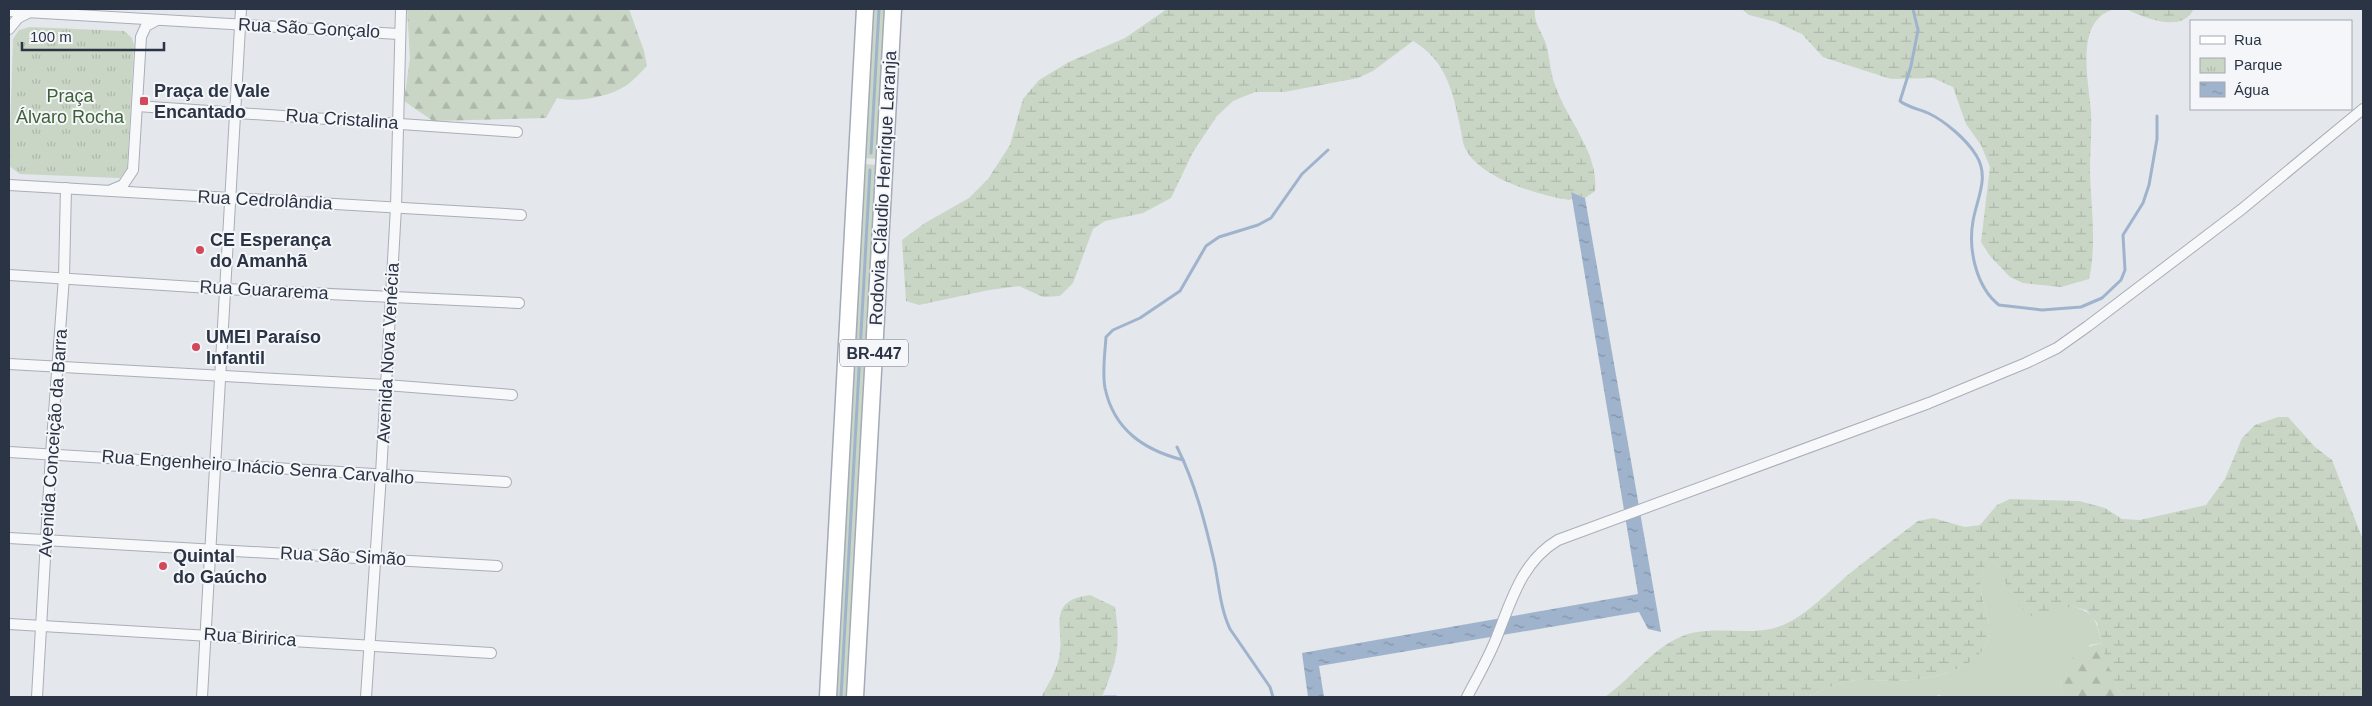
<svg xmlns="http://www.w3.org/2000/svg" width="2372" height="706" font-family="Helvetica,sans-serif">
<style>
.grass{fill:#c9d6c5}
.forest{fill:url(#forest-firs)}
.wetland{fill:url(#wetland-marsh)}
.park{fill:url(#park-tufts)}
.water{fill:url(#water-ripples)}
.lines{fill:none;stroke-linecap:round;stroke-linejoin:round}
.stream{stroke:#9fb4cc;stroke-width:3}
.street-casing{stroke:#a9aeb7;stroke-width:12}
.primary-casing{stroke:#a3abb8;stroke-width:19}
.street{stroke:#f7f8fa;stroke-width:10}
.primary{stroke:#fff;stroke-width:16}
.poi-dot{fill:#d1495b;stroke:#f4f6f9;stroke-width:2}
.labels{text-anchor:middle;stroke-width:4;stroke-linejoin:round;paint-order:stroke}
.shield{fill:#f4f6f9;stroke:#676e7b;stroke-width:1}
.shield-label{font-size:16px;font-weight:bold;fill:#2b3445}
.street-label{font-size:18px;fill:#2b3445;stroke:#f4f6f9}
.poi-label{font-size:18px;font-weight:bold;fill:#2b3445;stroke:#f4f6f9;text-anchor:start}
.park-label{font-size:18px;fill:#3f6138;stroke:#f4f6f9}
</style>
<defs>
<pattern id="forest-firs" width="22" height="20" patternUnits="userSpaceOnUse" patternTransform="scale(1.25)"><rect width="22" height="20" fill="#c9d6c5"/><path d="M5 1l3.5 6h-7zM16 11l3.5 6h-7z" fill="#adb8ab"/></pattern>
<pattern id="wetland-marsh" width="20" height="14" patternUnits="userSpaceOnUse" patternTransform="scale(1.25)"><rect width="20" height="14" fill="#c9d6c5"/><path d="M1 5h8M5 5V1M11 12h8M15 12V8" fill="none" stroke="#adb8ab"/></pattern>
<pattern id="park-tufts" width="24" height="20" patternUnits="userSpaceOnUse" patternTransform="scale(1.25)"><rect width="24" height="20" fill="#c9d6c5"/><path d="M3 7l-1-3M5 7V3M7 7l1-3M15 17l-1-3M17 17v-4M19 17l1-3" fill="none" stroke="#adb8ab"/></pattern>
<pattern id="water-ripples" width="26" height="14" patternUnits="userSpaceOnUse" patternTransform="scale(1.25)"><rect width="26" height="14" fill="#9fb4cc"/><path d="M2 4q2-2 4 0t4 0M15 11q2-2 4 0t4 0" fill="none" stroke="#8293a7"/></pattern>
</defs>
<rect width="100%" height="100%" fill="#e4e7ec"/>
<g class="grass">
<polygon points="871,9 887,9 879,159 863,158"/>
<polygon points="863,164 879,165 849,697 833,697"/>
<path d="M1996,562l7,13 57,37 11,-6c24,6 25,15 31,37l-12,2 -30,40 3,12h-115l-10,-2 -2,2h-129c16,-7 33,-16 51,-17 12,-1 25,1 38,1 30,-1 81,-9 92,-42 7,-24 -17,-45 -3,-75z"/>
</g>
<g class="forest">
<path d="M407,9h222l15,42 3,15c-6,6 -13,14 -20,19 -18,12 -50,18 -70,13l-11,20 -113,3 -29,-20 6,-43z"/>
<polygon points="2102,643 2117,688 2123,697 2063,697 2060,686 2076,650"/>
</g>
<g class="wetland">
<path d="M1167,9h368c-2,13 7,23 11,35 4,14 4,28 9,41 12,36 44,67 40,106l-10,7 -14,-6 1,7 -3,1c-30,-5 -89,-21 -104,-52 -3,-6 -3,-15 -5,-22 -7,-34 -14,-66 -47,-85l-40,30 -15,7 -74,14h-29l-22,9 -16,15 -24,36 -22,46 -28,15 -38,8 -12,8 -20,54 -13,13 -17,1 -24,-11 -30,4 -70,15 -13,-4 -4,-61 23,-17 44,-25 19,-19 22,-34 13,-46 16,-19 30,-18 56,-24z"/>
<path d="M1742,9h375c-15,2 -24,12 -28,27 -6,23 0,52 2,76 1,20 -1,41 -1,61 1,36 7,70 -1,106l-28,8 -38,-4 -13,-6 -20,-21 -9,-14 9,-75 -9,-22 -15,-21 -13,-37 -20,-9 -42,1 -53,-17 -15,-5 -21,-23 -26,-12 -27,-7z"/>
<path d="M2126,9h68c-3,4 -6,9 -11,11 -16,7 -43,-4 -57,-11z"/>
<path d="M2278,417h10l27,30 17,13 31,80v157h-240l-6,-9 -11,-28 -9,-37 -11,-13 -15,-4 -11,6 -25,6c-28,-17 -25,-30 -39,-56l-11,3c-14,30 10,49 3,74 -10,33 -63,41 -92,42 -13,0 -26,-2 -38,-1 -18,1 -35,10 -51,17h-202c27,-19 48,-50 80,-62 31,-11 66,3 98,-10 24,-10 46,-34 66,-51 22,-18 46,-35 69,-53l15,-3 32,9 15,-2 17,-20 13,-6 69,2 26,7 17,11 18,1 66,-15 19,-26 17,-41 13,-13z"/>
<path d="M1090,595l25,12c6,41 2,53 -13,90h-61c7,-12 15,-25 18,-39 7,-29 -15,-57 31,-63z"/>
</g>
<polygon class="park" points="30,27 124,31 132,38 134,45 127,169 120,178 20,174 9,166 13,39 19,30"/>
<polygon class="water" points="1571,192 1585,198 1661,632 1648,629 1639,612 1319,666 1324,697 1308,697 1302,653 1638,594"/>
<g class="lines">
<g class="stream">
<path d="M1913,9l5,21 -7,36 -11,35c7,6 19,8 28,12 17,8 38,26 48,42 14,22 1,43 -3,66 -5,28 3,66 26,84l43,5 39,-3 21,-9 19,-18 4,-10 -2,-35 20,-32 6,-18 8,-46v-23"/>
<polyline points="871,153 879,9"/>
<path d="M1177,447c18,36 28,75 37,114 5,23 6,47 16,68l40,58 3,10"/>
<path d="M1183,460c-39,-10 -69,-30 -78,-72 -3,-16 0,-35 1,-51l7,-7 27,-12 40,-27 26,-45 13,-9 39,-12 13,-7 31,-44 26,-24"/>
<polyline points="841,697 870,170"/>
<polyline points="1104,697 1116,697"/>
</g>
<defs>
<g id="street">
<polyline points="9,11 399,34"/>
<polyline points="9,29 18,18 28,13"/>
<polyline points="137,106 517,132"/>
<polyline points="9,185 521,215"/>
<polyline points="111,190 123,185 133,170 141,37 146,26 157,20"/>
<polyline points="9,275 225,289 519,303"/>
<polyline points="9,364 386,385 512,395"/>
<polyline points="9,452 506,482"/>
<polyline points="9,538 497,566"/>
<polyline points="9,624 491,653"/>
<polyline points="37,697 51,454 64,277 66,188"/>
<polyline points="202,697 241,9"/>
<polyline points="366,697 381,474 396,207 401,9"/>
<path d="M1467,697c10,-19 21,-38 29,-58 15,-37 25,-77 62,-99l371,-137 97,-40 31,-15 31,-22 154,-117 121,-100"/>
</g>
<g id="primary">
<polyline points="828,697 865,9"/>
<polyline points="855,697 893,9"/>
</g>
</defs>
<use href="#street" class="street-casing"/>
<use href="#primary" class="primary-casing"/>
<use href="#street" class="street"/>
<use href="#primary" class="primary"/>
</g>
<g class="poi-dot">
<rect x="139" y="96" width="10" height="10" rx="2.5"/>
<circle cx="200" cy="250" r="5"/>
<circle cx="196" cy="347" r="5"/>
<circle cx="163" cy="566" r="5"/>
</g>
<g class="labels">
<rect class="shield" x="840" y="339.5" width="68" height="27" rx="4"/>
<g class="shield-label">
<text x="874" y="359">BR-447</text>
</g>
<g class="street-label">
<text transform="translate(309 28) rotate(3)" y="6">Rua São Gonçalo</text>
<text transform="translate(342 119) rotate(4)" y="6">Rua Cristalina</text>
<text transform="translate(883 188) rotate(-87)" y="6">Rodovia Cláudio Henrique Laranja</text>
<text transform="translate(265 200) rotate(3)" y="6">Rua Cedrolândia</text>
<text transform="translate(264 290) rotate(3)" y="6">Rua Guararema</text>
<text transform="translate(388 353) rotate(-87)" y="6">Avenida Nova Venécia</text>
<text transform="translate(53 443) rotate(-86)" y="6">Avenida Conceição da Barra</text>
<text transform="translate(258 467) rotate(4)" y="6">Rua Engenheiro Inácio Senra Carvalho</text>
<text transform="translate(343 556) rotate(3)" y="6">Rua São Simão</text>
<text transform="translate(250 637) rotate(4)" y="6">Rua Biririca</text>
</g>
<g class="poi-label">
<text x="154" y="97">Praça de Vale<tspan x="154" dy="21">Encantado</tspan></text>
<text x="210" y="246">CE Esperança<tspan x="210" dy="21">do Amanhã</tspan></text>
<text x="206" y="343">UMEI Paraíso<tspan x="206" dy="21">Infantil</tspan></text>
<text x="173" y="562">Quintal<tspan x="173" dy="21">do Gaúcho</tspan></text>
</g>
<g class="park-label">
<text x="70" y="102">Praça<tspan x="70" dy="21">Álvaro Rocha</tspan></text>
</g>
</g>
<rect width="2372" height="706" fill="none" stroke="#2b3445" stroke-width="20"/>
<rect x="2190" y="20" width="162" height="90" fill="#f4f6f9" stroke="#a4a8b1"/>
<rect x="2200" y="36" width="25" height="8" fill="#ffffff" stroke="#a4a8b1"/>
<text x="2234" y="45" font-size="15" fill="#2b3445">Rua</text>
<rect x="2200" y="58" width="25" height="15" fill="url(#park-tufts)" stroke="#a4a8b1"/>
<text x="2234" y="70" font-size="15" fill="#2b3445">Parque</text>
<rect x="2200" y="82" width="25" height="15" fill="url(#water-ripples)" stroke="#a4a8b1"/>
<text x="2234" y="95" font-size="15" fill="#2b3445">Água</text>
<path d="M22 42v8h142v-8" fill="none" stroke="#2b3445" stroke-width="2.5"/>
<text x="30" y="42" font-size="15" fill="#2b3445" stroke="#f4f6f9" stroke-width="4" paint-order="stroke">100 m</text>
</svg>
